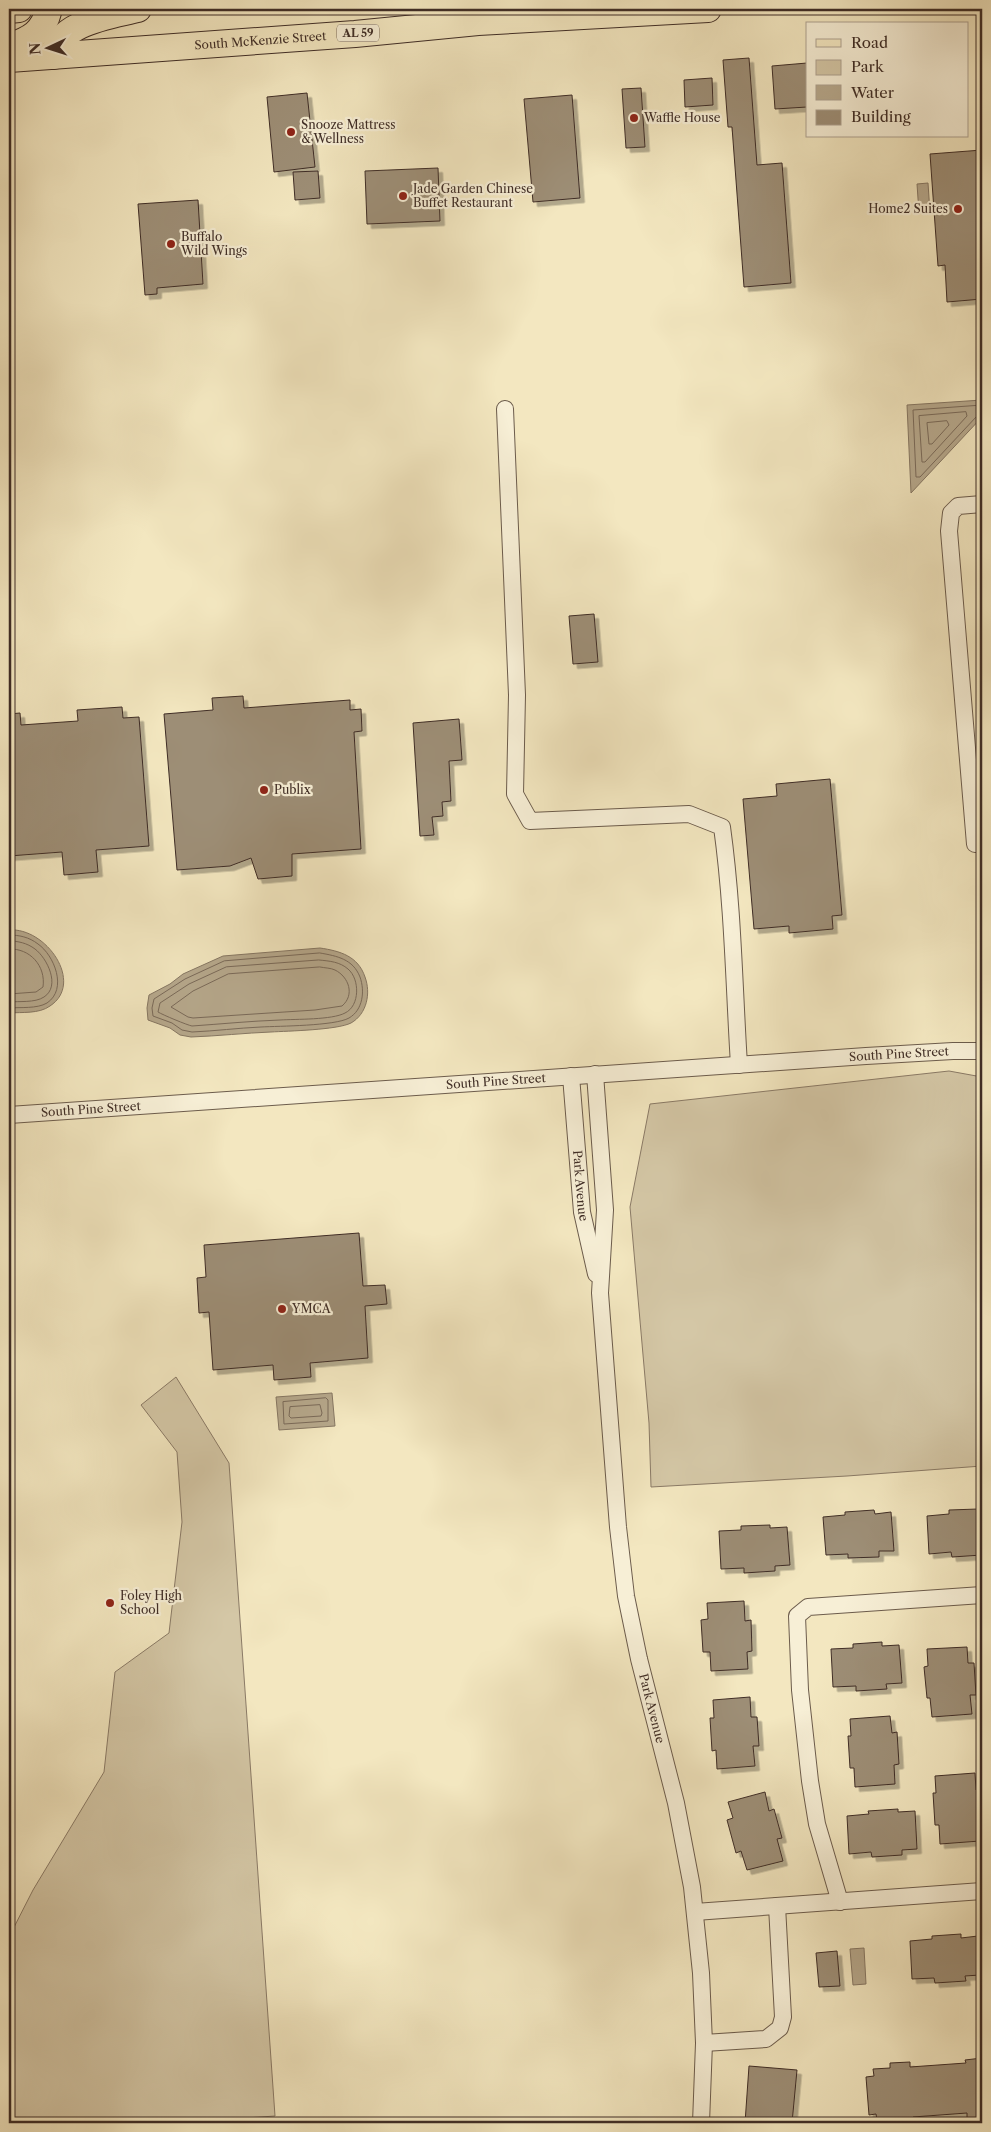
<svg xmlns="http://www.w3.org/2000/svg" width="991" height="2132" font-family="'Libre Caslon Text',serif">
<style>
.green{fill:#d4c7a6;stroke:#8a7a66}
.water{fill:#b6a88c;stroke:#867763}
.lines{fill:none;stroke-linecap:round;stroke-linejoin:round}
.shore{stroke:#7a6a59;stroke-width:1}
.building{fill:#9d8e76;stroke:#3f2d26;filter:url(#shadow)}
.minor-casing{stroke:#6c5c4c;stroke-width:18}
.primary-casing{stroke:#3f2d26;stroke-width:28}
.minor{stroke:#f7efd6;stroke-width:16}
.primary{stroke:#f3e7c0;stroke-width:26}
.poi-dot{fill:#8f2418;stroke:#f7efd6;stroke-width:2}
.labels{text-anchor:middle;stroke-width:4.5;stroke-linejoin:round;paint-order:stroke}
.shield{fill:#f7efd6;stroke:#76675b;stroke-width:1}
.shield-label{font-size:11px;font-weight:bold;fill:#3f2d26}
.street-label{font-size:12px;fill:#3f2d26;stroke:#f7efd6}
.poi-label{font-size:12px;fill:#3f2d26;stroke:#f7efd6;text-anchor:start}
</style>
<defs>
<filter id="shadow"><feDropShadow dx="4.5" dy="4.5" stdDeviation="0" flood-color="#0004"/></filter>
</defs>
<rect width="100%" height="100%" fill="#f3e7c0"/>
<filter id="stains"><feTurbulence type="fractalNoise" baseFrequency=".004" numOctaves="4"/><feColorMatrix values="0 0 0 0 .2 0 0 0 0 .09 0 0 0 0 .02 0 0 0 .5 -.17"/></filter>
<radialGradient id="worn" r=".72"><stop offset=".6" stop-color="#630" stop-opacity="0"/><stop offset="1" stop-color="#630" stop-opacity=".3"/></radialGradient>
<g class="green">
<polygon points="949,1071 982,1077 982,1466 847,1476 651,1487 649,1423 630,1207 650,1104"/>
<polygon points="176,1377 229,1463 275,2116 174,2123 9,2123 9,1937 33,1890 104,1772 115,1672 169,1633 182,1522 177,1452 141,1405"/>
</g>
<g class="water">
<polygon points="928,183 930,213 919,213 917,184"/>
<polygon points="982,400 982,417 911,493 907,405"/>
<path d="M9,930c37,-3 76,53 41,76 -11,8 -28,6 -41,7z"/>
<path d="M320,948c20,3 38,8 45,29 6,16 2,37 -14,46 -14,7 -63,8 -80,9 -26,1 -53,4 -80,5l-11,-2 -10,-7 -22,-8 -1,-12 2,-13 21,-11 13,-10 40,-18z"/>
<polygon points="332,1393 335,1426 279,1430 276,1397"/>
<polygon points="864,1948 866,1984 853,1985 850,1949"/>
</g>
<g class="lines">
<g class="shore">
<polyline points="982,405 913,410 916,477 920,477 977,416 982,414"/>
<polygon points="966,412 967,416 925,462 922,462 919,416"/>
<polygon points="947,421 949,425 932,444 929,444 927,423"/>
<path d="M9,935c10,0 20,2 29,9 16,11 30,45 9,59 -10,6 -27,4 -38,5"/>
<path d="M9,941c9,0 18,2 26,8 12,9 26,37 9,48 -9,6 -25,4 -35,5"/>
<path d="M9,949c21,-1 37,17 34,38l-7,5 -27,2"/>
<path d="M320,953c17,3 33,6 40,24 5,14 3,33 -11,41 -14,8 -70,8 -88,9 -23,1 -46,4 -69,5l-10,-2 -10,-7 -19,-7 -1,-8 2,-9 31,-20 39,-18z"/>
<path d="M319,960c11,1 21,2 29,9 12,10 12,37 -3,44 -13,7 -49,6 -65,7 -29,1 -59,4 -88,6 -5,-1 -29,-11 -34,-14l2,-9 29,-19 37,-17z"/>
<path d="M320,967c5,1 11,1 15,3 14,7 20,25 7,36l-27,4 -122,8 -5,-1 -17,-10 22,-16 35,-17z"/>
<polygon points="326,1398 328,1400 328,1421 284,1424 283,1402"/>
<polygon points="320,1405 322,1413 321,1416 291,1418 289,1416 290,1407"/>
</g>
</g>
<g class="building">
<polygon points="749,58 757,165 782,163 791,283 744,287 732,127 728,127 723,60"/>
<polygon points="807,63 807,107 775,109 772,66"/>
<polygon points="712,78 713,105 685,107 684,80"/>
<polygon points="641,88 645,147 626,148 622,89"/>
<polygon points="307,93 315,167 274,172 267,97"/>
<polygon points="572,95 580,198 533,202 524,99"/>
<polygon points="982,150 982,299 947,302 945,265 938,266 930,154"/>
<polygon points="438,168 440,221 367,224 365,171"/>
<polygon points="318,171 320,198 295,200 293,172"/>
<polygon points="198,200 203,284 157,288 157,294 145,295 138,204"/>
<polygon points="594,614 598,662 573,664 569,616"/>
<polygon points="243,696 244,708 350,700 350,710 361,709 362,731 354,732 361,849 292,854 292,876 258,879 251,858 230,866 177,870 164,714 213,710 212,698"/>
<polygon points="122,707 123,718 139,717 149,846 96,850 98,872 64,875 62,852 9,856 9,714 20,713 21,725 78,721 77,710"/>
<polygon points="459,719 462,760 449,761 451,801 442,802 443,816 432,817 434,835 420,836 413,723"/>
<polygon points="830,779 842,915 832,916 833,929 789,933 789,926 754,929 743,799 777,796 776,784"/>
<polygon points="359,1233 363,1286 385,1285 387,1304 365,1306 368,1358 310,1363 311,1377 274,1380 273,1365 213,1370 209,1312 199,1313 197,1278 206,1277 204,1245"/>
<polygon points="978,1509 978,1512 982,1512 982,1555 952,1557 951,1552 929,1554 927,1516 949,1514 949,1510"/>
<polygon points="874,1510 875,1514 891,1512 894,1551 879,1551 879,1557 848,1558 848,1554 826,1555 823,1517 845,1515 845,1512"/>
<polygon points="770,1525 770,1528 787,1527 790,1565 775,1566 775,1571 744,1573 744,1568 721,1569 719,1531 741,1530 741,1526"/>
<polygon points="744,1601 745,1621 751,1620 752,1651 747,1652 748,1669 711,1671 710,1652 703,1652 701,1620 708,1619 707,1603"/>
<polygon points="882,1642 882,1646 899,1645 902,1683 886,1684 887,1689 856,1691 856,1686 833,1687 831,1649 853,1648 853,1644"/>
<polygon points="967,1647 968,1663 974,1663 976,1695 970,1695 972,1714 932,1717 930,1698 927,1698 924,1667 928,1666 927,1649"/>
<polygon points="750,1697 751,1717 757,1717 759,1746 753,1746 755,1766 717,1769 716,1750 712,1751 710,1718 714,1718 713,1700"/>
<polygon points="890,1716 892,1733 897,1732 899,1764 894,1765 895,1784 855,1787 854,1768 850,1768 848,1736 851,1736 850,1719"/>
<polygon points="975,1773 976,1790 982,1789 982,1821 978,1821 980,1841 940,1844 939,1825 935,1825 933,1793 936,1793 935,1776"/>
<polygon points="765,1792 769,1811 774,1809 782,1838 777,1839 783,1861 747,1870 741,1851 736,1853 727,1820 733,1818 728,1802"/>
<polygon points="898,1809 898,1812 915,1811 917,1849 902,1850 902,1855 872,1857 871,1852 849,1854 847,1816 869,1814 868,1811"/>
<polygon points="961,1934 961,1938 978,1936 980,1975 965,1976 966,1981 935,1983 934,1978 912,1979 910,1941 932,1939 932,1936"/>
<polygon points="837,1951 840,1986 819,1987 816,1953"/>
<polygon points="982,2058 981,2117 967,2118 967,2113 913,2117 914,2122 894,2123 894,2119 877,2120 876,2114 869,2115 866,2077 874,2076 873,2069 890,2068 890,2063 910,2062 910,2067 966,2063 965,2060"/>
<polygon points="749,2066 797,2070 792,2123 745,2123"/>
</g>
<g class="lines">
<defs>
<g id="minor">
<path d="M505,409l12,286 -2,99 15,27 159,-7 33,13c11,79 12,158 17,238"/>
<polyline points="982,504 958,506 951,513 949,531 975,844 982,844"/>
<path id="s1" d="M595,1074l10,136 -5,83 18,234 8,69 13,63 37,144 16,84 9,86 3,70 -3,80"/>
<path id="s2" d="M571,1076l11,136 14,62"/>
<path id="s3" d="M9,1115l857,-59 87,-5h29"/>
<polyline points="840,1902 817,1824 810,1781 800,1690 797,1616 808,1607 982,1595"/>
<polyline points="695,1912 982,1891"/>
<polyline points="704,2043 766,2039 780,2028 783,2017 777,1906"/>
</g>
<g id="primary">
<polyline points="9,10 19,9"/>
<path d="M9,47c22,-8 34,-14 40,-38"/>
<path d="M54,56c4,-34 57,-40 84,-47"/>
<path id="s4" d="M9,59l346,-25 123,-12 230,-13"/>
</g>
</defs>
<use href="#minor" class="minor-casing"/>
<use href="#primary" class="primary-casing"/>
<use href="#minor" class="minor"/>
<use href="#primary" class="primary"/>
</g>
<g class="poi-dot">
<circle cx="634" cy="118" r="5"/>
<circle cx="291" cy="132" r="5"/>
<circle cx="403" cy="196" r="5"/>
<circle cx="958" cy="209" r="5"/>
<circle cx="171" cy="244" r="5"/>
<circle cx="264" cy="790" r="5"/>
<circle cx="282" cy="1309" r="5"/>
<circle cx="110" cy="1603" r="5"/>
</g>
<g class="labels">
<rect class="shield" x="337" y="24.5" width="42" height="17" rx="4"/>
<g class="shield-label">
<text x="358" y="37">AL 59</text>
</g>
<g class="street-label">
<text dy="4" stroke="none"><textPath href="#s4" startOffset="252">South McKenzie Street</textPath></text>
<text dy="4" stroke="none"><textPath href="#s3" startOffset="892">South Pine Street</textPath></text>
<text dy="4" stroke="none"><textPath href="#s3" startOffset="488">South Pine Street</textPath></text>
<text dy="4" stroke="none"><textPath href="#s3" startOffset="82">South Pine Street</textPath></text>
<text dy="4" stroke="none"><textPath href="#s2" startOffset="110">Park Avenue</textPath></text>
<text dy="4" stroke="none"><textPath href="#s1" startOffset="639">Park Avenue</textPath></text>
</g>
<g class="poi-label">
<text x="644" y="122">Waffle House</text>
<text x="301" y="129">Snooze Mattress<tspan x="301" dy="14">&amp; Wellness</tspan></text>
<text x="413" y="193">Jade Garden Chinese<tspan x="413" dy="14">Buffet Restaurant</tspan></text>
<text x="948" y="213" text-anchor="end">Home2 Suites</text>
<text x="181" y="241">Buffalo<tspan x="181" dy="14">Wild Wings</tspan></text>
<text x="274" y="794">Publix</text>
<text x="292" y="1313">YMCA</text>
<text x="120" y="1600">Foley High<tspan x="120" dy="14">School</tspan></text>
</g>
</g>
<rect width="991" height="2132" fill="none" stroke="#f3e7c0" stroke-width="30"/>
<rect x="10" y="10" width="971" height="2112" fill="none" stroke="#3f2d26" stroke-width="2.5"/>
<rect x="15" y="15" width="961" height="2102" fill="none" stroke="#3f2d26"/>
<rect x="806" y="22" width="162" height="115" fill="#f7efd6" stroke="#ada190"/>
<rect x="816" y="39" width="25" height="8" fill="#f3e7c0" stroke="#ada190"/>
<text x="851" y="48" font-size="15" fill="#3f2d26">Road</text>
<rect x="816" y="60" width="25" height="15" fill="#d4c7a6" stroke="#ada190"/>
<text x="851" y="72" font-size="15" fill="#3f2d26">Park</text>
<rect x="816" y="85" width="25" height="15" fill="#b6a88c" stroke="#ada190"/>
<text x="851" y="98" font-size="15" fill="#3f2d26">Water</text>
<rect x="816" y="110" width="25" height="15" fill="#9d8e76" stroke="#ada190"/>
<text x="851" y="122" font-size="15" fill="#3f2d26">Building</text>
<g transform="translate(48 48) rotate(266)" stroke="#f7efd6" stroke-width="4" paint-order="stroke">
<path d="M0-4L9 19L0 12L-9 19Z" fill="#3f2d26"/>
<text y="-8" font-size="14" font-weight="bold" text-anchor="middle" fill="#3f2d26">N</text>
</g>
<rect width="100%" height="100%" filter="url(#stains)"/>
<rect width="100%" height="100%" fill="url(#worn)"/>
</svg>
